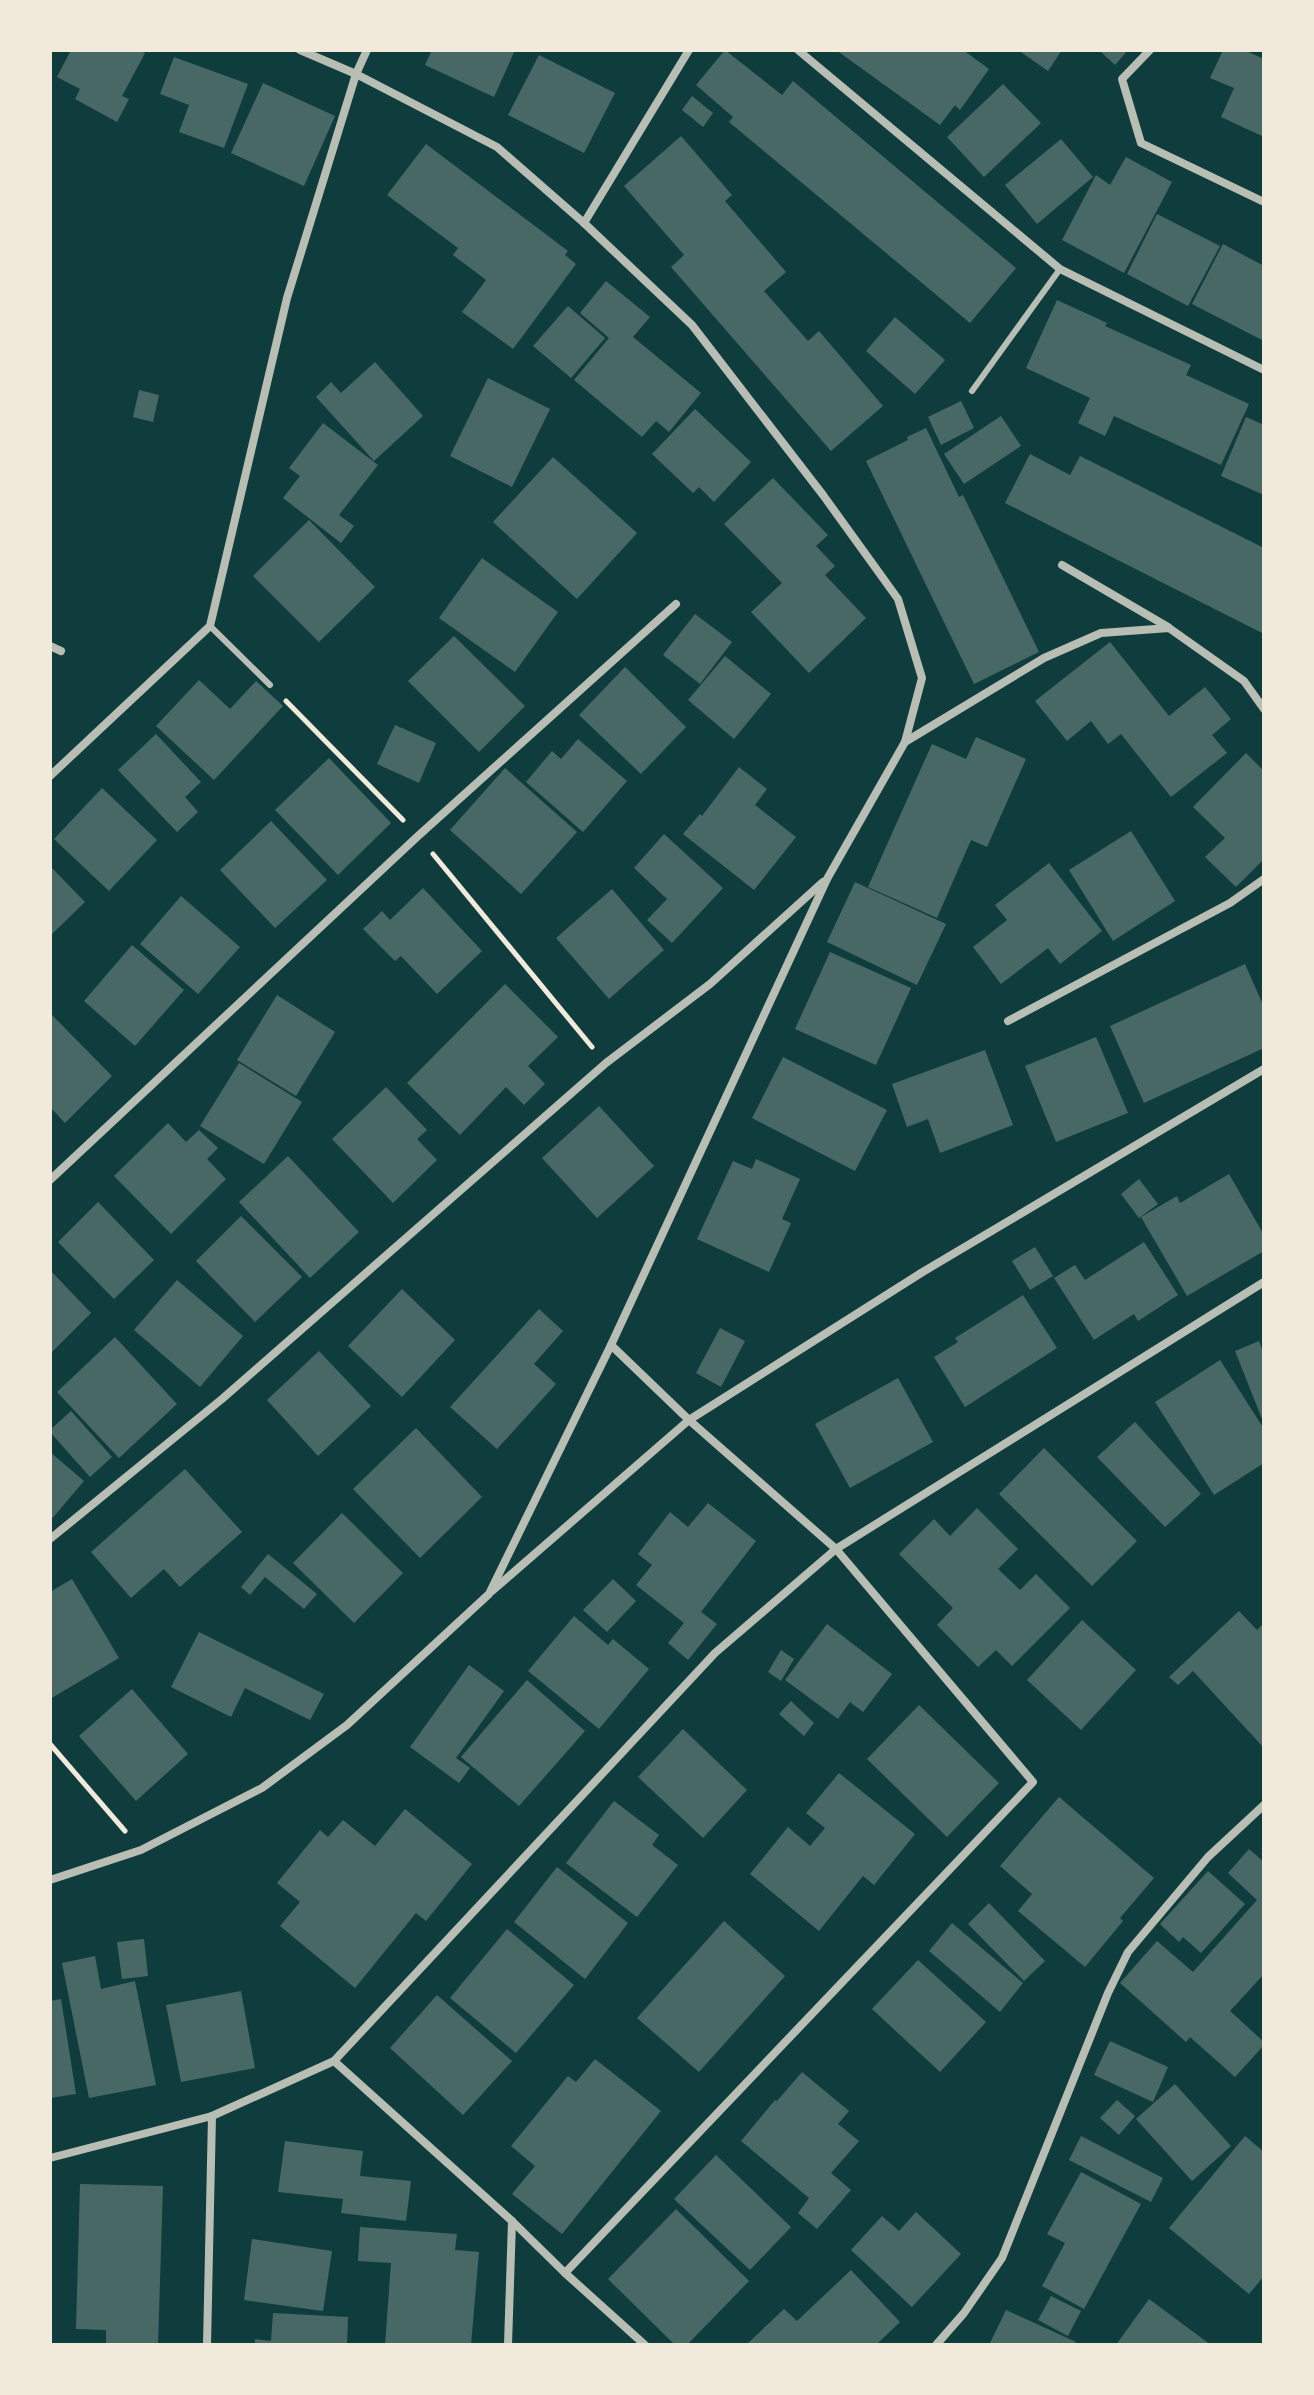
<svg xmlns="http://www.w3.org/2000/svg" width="1314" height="2395" font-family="Merriweather,serif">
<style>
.building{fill:#486865}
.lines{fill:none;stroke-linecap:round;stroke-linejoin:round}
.path{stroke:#f1e9da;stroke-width:5}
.service{stroke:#b8beb3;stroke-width:6}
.minor{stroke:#b8beb3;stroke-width:8}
</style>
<rect width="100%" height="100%" fill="#0f3d3e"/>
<g class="building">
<polygon points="71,50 139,50 145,53 122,96 129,99 117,122 75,99 80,89 57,77"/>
<polygon points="432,50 515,50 494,97 425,65"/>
<polygon points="725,50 782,95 793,81 1016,268 970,323 729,122 733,117 696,85"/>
<polygon points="836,50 963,50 989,69 960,110 955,105 940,125"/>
<polygon points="1018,50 1062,50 1048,71"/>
<polygon points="1099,50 1128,50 1115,65"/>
<polygon points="1223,50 1244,50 1264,59 1264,137 1221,117 1234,88 1210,78"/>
<polygon points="539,55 615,93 584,153 508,115"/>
<polygon points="174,57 248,84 224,148 179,132 189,105 160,94"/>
<polygon points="263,83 335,116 304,186 231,153"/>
<polygon points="1003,84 1041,123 984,177 947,137"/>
<polygon points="692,96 713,113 703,127 682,110"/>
<polygon points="681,136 732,195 725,201 786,272 764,291 808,341 819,331 883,406 831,451 671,267 684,255 624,186"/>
<polygon points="1061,139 1093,177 1037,224 1005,185"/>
<polygon points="426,144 568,251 565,255 576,264 513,349 462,312 486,280 453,255 458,248 387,195"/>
<polygon points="1126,157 1172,182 1124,273 1062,240 1096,175 1110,185"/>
<polygon points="1157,214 1220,246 1188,306 1127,274"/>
<polygon points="1223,244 1264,266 1264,341 1192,304"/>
<polygon points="606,281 650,317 633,337 701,393 669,432 656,421 642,437 574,380 609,338 580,313"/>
<polygon points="1057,300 1107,323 1105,326 1191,365 1186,375 1249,404 1221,465 1114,416 1105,436 1078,423 1090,398 1026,368"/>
<polygon points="568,306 605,338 571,378 533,346"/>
<polygon points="895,317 945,360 915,394 866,351"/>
<polygon points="375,362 423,416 374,461 316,397 331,382 341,393"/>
<polygon points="488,378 550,409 512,487 450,456"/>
<polygon points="139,390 159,395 153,422 133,417"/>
<polygon points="961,401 974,428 941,445 928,417"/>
<polygon points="695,409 751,462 714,502 699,487 693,493 652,454"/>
<polygon points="1001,416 1021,446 964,484 944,454"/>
<polygon points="1246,417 1264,425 1264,495 1221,476"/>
<polygon points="323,423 378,465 339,515 354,526 341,543 283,498 300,476 289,468"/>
<polygon points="926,428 959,497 963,495 1039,652 974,684 866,461 908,440 907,437"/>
<polygon points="1030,454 1070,475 1080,456 1264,548 1264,634 1005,503"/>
<polygon points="553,457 637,533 577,599 493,522"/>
<polygon points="773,478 828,535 816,546 835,566 825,575 866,618 809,673 751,612 782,583 724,524"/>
<polygon points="309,520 375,587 319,642 253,576"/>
<polygon points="482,558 558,612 515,672 439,618"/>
<polygon points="695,614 732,642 700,684 663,655"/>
<polygon points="454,636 525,706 479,752 408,681"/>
<polygon points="1110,642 1169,716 1205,687 1231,719 1212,735 1227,753 1171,797 1121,734 1108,744 1091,721 1067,741 1035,701"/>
<polygon points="725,656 771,694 734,739 688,700"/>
<polygon points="625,667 686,727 641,774 579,715"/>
<polygon points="199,680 230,709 256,681 283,706 214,780 156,726"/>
<polygon points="395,725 436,743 419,783 377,764"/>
<polygon points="156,734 201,782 185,797 198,812 177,832 118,770"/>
<polygon points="976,737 1026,759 987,847 971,840 937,918 868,887 932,744 966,759"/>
<polygon points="578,739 627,781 583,832 526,782 552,751 561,759"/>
<polygon points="1246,753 1264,771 1264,859 1236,887 1205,857 1225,838 1193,807"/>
<polygon points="329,758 391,823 338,875 275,810"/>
<polygon points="739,767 767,789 755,805 796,837 754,890 683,834 700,814 702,816"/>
<polygon points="505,768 577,832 521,894 450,830"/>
<polygon points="102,788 157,840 109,891 54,839"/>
<polygon points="271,821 327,880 275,928 220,870"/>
<polygon points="1131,831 1175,901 1113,941 1069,870"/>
<polygon points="664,834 723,888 672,943 647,920 667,899 634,868"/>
<polygon points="1049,863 1102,931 1060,964 1048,948 1001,984 973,947 1007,920 995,905"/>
<polygon points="50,866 85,902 50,936"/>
<polygon points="855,882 946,924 917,985 827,942"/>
<polygon points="423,888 482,951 437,994 401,956 395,961 363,929 382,911 390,920"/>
<polygon points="612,889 664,950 609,999 556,938"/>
<polygon points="181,896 240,947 198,994 140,944"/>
<polygon points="132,945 184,990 135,1046 84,1001"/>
<polygon points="830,952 911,988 876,1065 795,1029"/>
<polygon points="1245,964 1264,1007 1264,1048 1144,1103 1110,1026"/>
<polygon points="505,984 558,1037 528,1066 545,1084 524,1105 506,1087 460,1135 407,1083"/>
<polygon points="277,995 335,1032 296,1096 237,1060"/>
<polygon points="52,1015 112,1076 65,1123 50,1107 50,1017"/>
<polygon points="1096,1037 1128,1113 1056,1142 1025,1066"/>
<polygon points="985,1050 1013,1125 940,1153 928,1119 907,1127 892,1084"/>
<polygon points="783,1057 887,1110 855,1171 752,1118"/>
<polygon points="239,1063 302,1102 264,1164 200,1126"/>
<polygon points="386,1087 427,1130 417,1139 437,1160 393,1203 332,1139"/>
<polygon points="599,1106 654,1166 597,1218 542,1158"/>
<polygon points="168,1123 186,1142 199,1130 218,1148 207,1159 226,1179 171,1234 114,1176"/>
<polygon points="288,1156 359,1232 310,1278 239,1202"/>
<polygon points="756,1159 800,1179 782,1219 791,1223 769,1272 697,1239 733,1161 752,1169"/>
<polygon points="1229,1174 1264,1235 1264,1251 1187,1296 1141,1217 1177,1196 1180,1203"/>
<polygon points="1139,1179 1158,1204 1139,1218 1121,1194"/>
<polygon points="98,1202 154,1260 114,1299 58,1242"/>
<polygon points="241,1216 302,1277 255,1322 196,1261"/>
<polygon points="1144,1242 1178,1295 1138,1321 1134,1314 1094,1340 1054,1278 1075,1265 1085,1280"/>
<polygon points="1035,1247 1053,1276 1030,1290 1012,1261"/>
<polygon points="50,1270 91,1313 52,1352 50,1350"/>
<polygon points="177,1280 243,1336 200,1387 134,1330"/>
<polygon points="402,1289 455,1340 402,1397 348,1346"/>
<polygon points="1023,1295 1057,1348 965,1407 934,1357 958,1342 955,1338"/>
<polygon points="539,1309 563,1331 534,1364 556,1384 497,1449 450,1407"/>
<polygon points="720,1328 745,1341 721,1387 696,1373"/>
<polygon points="115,1337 177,1404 119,1458 57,1392"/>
<polygon points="1259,1341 1264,1354 1264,1424 1235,1351"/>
<polygon points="319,1351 371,1406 318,1456 267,1400"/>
<polygon points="1220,1360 1264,1429 1264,1443 1262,1445 1264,1448 1264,1463 1214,1495 1155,1402"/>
<polygon points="898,1378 933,1442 850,1488 815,1424"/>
<polygon points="71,1411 112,1457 90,1477 50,1432 50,1430"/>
<polygon points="1135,1422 1201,1494 1165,1527 1097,1457"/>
<polygon points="416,1428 482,1497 420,1558 353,1489"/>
<polygon points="1044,1448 1137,1541 1092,1586 999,1494"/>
<polygon points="50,1452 84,1481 50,1521"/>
<polygon points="185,1469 242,1532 180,1587 164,1569 131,1598 91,1552"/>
<polygon points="708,1503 756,1541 701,1612 717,1624 688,1660 668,1643 684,1623 636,1585 652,1565 638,1554 670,1512 688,1527"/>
<polygon points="977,1508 1018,1549 998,1569 1020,1590 1036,1574 1070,1608 1012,1666 996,1650 978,1667 937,1625 953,1608 899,1554 934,1519 950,1536"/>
<polygon points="342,1513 403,1573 354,1623 293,1563"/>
<polygon points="268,1554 317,1594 304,1609 265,1577 250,1595 241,1587"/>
<polygon points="72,1579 119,1658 50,1699 50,1592"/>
<polygon points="613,1579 636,1601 607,1632 583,1610"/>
<polygon points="1239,1611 1257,1630 1264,1623 1264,1748 1193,1671 1178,1685 1169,1677"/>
<polygon points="574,1616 608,1645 613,1639 649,1669 599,1729 528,1671"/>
<polygon points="1082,1620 1136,1670 1081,1730 1027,1680"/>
<polygon points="827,1624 892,1674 863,1712 850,1702 838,1719 785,1680"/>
<polygon points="199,1632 324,1694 310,1720 245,1688 231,1717 171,1687"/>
<polygon points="781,1650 794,1659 781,1681 768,1672"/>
<polygon points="469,1665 504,1691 456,1758 470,1768 459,1783 410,1747"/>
<polygon points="527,1680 585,1731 519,1806 461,1757"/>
<polygon points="132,1689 188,1754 136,1801 79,1736"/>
<polygon points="791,1701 814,1723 804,1736 779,1714"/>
<polygon points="919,1705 999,1783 947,1837 867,1759"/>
<polygon points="683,1729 747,1790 703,1838 638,1777"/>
<polygon points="839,1773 915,1834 874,1885 863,1876 819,1931 750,1874 788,1827 810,1846 825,1828 806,1813"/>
<polygon points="1059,1797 1154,1878 1120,1918 1123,1921 1085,1967 1018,1911 1032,1894 1000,1866"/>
<polygon points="614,1801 659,1835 652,1845 678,1865 637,1917 566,1863"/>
<polygon points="405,1809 472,1864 426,1921 416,1913 355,1988 280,1926 300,1902 277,1883 320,1830 328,1837 343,1820 375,1846"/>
<polygon points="1249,1849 1264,1862 1262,1889 1264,1891 1264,1974 1230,2011 1264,2042 1264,2045 1235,2077 1190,2037 1186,2042 1120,1983 1157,1941 1193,1972 1257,1900 1228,1873"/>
<polygon points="557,1867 628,1923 585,1979 514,1922"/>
<polygon points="1208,1871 1245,1904 1201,1953 1183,1937 1179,1942 1160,1924"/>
<polygon points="989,1903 1045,1961 1024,1981 968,1924"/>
<polygon points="724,1921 785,1976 699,2072 637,2018"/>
<polygon points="952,1923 1023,1983 1000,2012 929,1951"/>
<polygon points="507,1929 574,1985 516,2053 450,1998"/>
<polygon points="144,1939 148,1976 122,1979 117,1942"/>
<polygon points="95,1956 101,1989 135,1981 156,2085 89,2098 62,1963"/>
<polygon points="918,1960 986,2022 940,2072 872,2009"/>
<polygon points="241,1991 255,2068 181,2082 166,2005"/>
<polygon points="437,1995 512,2061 463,2115 390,2048"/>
<polygon points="61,1999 76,2094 50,2098 50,2001"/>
<polygon points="1110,2041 1168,2067 1153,2102 1094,2075"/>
<polygon points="595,2059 661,2111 562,2234 512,2194 535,2166 511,2146 568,2076 576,2082"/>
<polygon points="802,2072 849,2111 838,2124 859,2141 831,2173 851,2190 817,2229 798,2213 809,2198 741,2141 775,2100 777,2101"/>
<polygon points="1175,2084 1231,2146 1192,2181 1136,2119"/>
<polygon points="1117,2100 1135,2116 1119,2135 1100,2118"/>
<polygon points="1081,2136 1163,2178 1151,2202 1069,2160"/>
<polygon points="1245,2136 1264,2152 1264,2276 1249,2294 1169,2228"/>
<polygon points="285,2141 363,2151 360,2176 411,2181 406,2221 341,2213 343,2199 278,2192"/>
<polygon points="716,2155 791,2227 750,2270 674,2199"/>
<polygon points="1081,2172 1141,2204 1084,2309 1042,2286 1065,2243 1047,2234"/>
<polygon points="80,2184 163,2186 158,2345 106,2345 106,2330 76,2329"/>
<polygon points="676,2209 749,2281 687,2345 675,2345 608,2279"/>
<polygon points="916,2212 961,2254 912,2307 851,2250 882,2216 899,2231"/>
<polygon points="360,2227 457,2234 455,2250 479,2252 471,2345 385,2345 391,2263 358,2261"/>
<polygon points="252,2239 332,2251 323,2311 244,2300"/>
<polygon points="851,2270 900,2322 876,2345 746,2345 784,2309 797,2321"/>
<polygon points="1051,2296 1081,2311 1068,2336 1038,2320"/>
<polygon points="1149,2299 1211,2345 1116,2345"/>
<polygon points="1006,2310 1076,2342 1075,2345 989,2345"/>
<polygon points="273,2313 348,2317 347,2345 255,2345 255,2339 271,2341"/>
</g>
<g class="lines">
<g class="path">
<polyline points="286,701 403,820"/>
<polyline points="433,854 592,1047"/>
<polyline points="50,1744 125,1831"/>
</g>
<g class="service">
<polyline points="972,391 1060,269"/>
<polyline points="210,626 270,685"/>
</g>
<g class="minor">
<polyline points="300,50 356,74 367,50"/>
<polyline points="798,50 1060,269 1264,370"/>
<polyline points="1150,50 1122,79 1141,143 1264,202"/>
<polyline points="584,223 689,50"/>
<polyline points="1062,565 1168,627"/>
<polyline points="50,646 61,651"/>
<polyline points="905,742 1044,658 1101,633 1169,628 1244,681 1264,709"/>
<polyline points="50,776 210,626 287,298 356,74 497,147 584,223 692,325 823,495 898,599 922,678 905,742 827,879 611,1345 489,1594 347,1725 262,1788 141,1850 50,1880"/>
<polyline points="1008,1021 1230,903 1264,879"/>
<polyline points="50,1180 418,836 676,604"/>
<polyline points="50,1539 222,1399 606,1063 710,984 823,882"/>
<polyline points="492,1591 689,1420 921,1273 1264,1069"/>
<polyline points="334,2061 512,2221 565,2273 645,2345"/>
<polyline points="50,2158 212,2116 334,2061 715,1653 836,1549 1264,1282"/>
<polyline points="565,2273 1033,1782 836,1549 689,1420 611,1345"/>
<polyline points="207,2345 212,2116"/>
<polyline points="508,2345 512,2221"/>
<polyline points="936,2345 964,2313 1002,2258 1108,1993 1128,1952 1208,1857 1264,1805"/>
</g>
</g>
<rect width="1314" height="2395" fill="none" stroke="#f1e9da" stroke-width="104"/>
</svg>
